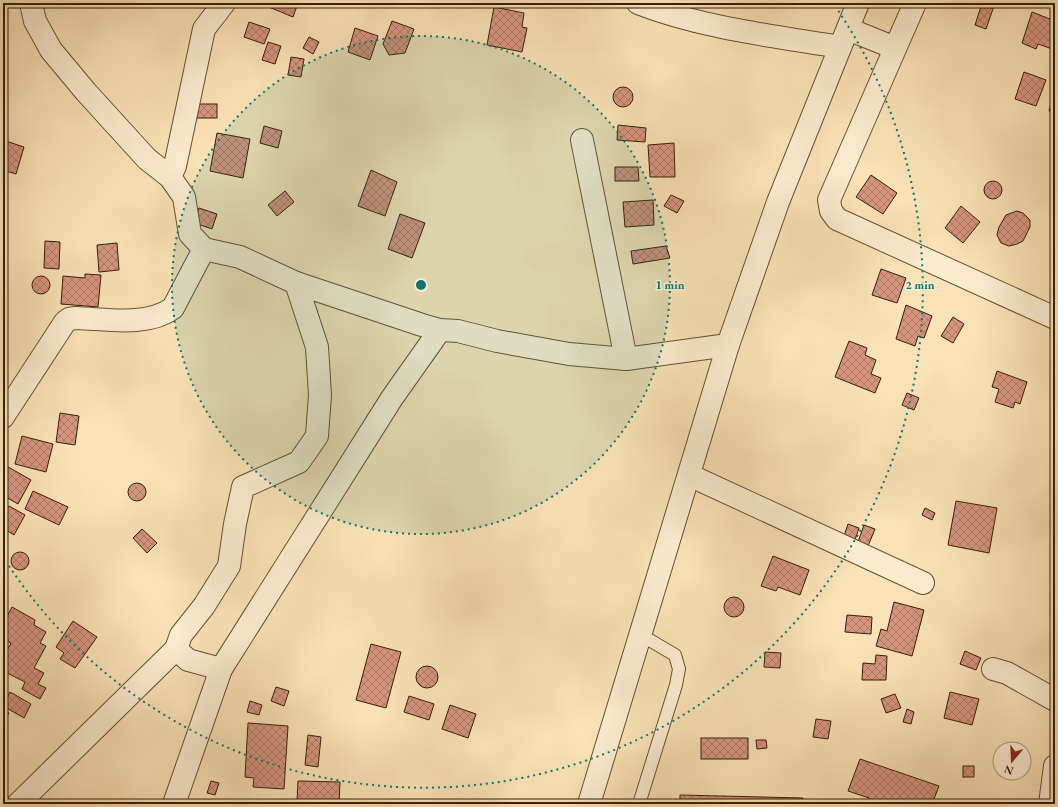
<svg xmlns="http://www.w3.org/2000/svg" width="1058" height="807" font-family="'EB Garamond',serif">
<style>
.building{fill:url(#building-cross-hatch);stroke:#361f03}
.lines{fill:none;stroke-linecap:round;stroke-linejoin:round}
.service-casing{stroke:#675030;stroke-width:14}
.minor-casing{stroke:#675030;stroke-width:24}
.tertiary-casing{stroke:#675030;stroke-width:24}
.service{stroke:#fbeccf;stroke-width:12}
.minor{stroke:#fbeccf;stroke-width:22}
.tertiary{stroke:#fbeccf;stroke-width:22}
.ring{fill:none;stroke:#0f766e;stroke-width:2;stroke-dasharray:2 4}
.centre{fill:#0f766e;stroke:#fbeccf;stroke-width:2}
.ring-label{font-size:12px;text-anchor:middle;font-weight:bold;fill:#0f766e;stroke:#fbeccf;stroke-width:3;stroke-linejoin:round;paint-order:stroke}
</style>
<defs>
<pattern id="building-cross-hatch" width="8" height="8" patternUnits="userSpaceOnUse"><rect width="8" height="8" fill="#d6957e"/><path d="M0 0l8 8M0 8l8-8" fill="none" stroke="#ae7965"/></pattern>
</defs>
<rect width="100%" height="100%" fill="#f9e2b5"/>
<filter id="stains"><feTurbulence type="fractalNoise" baseFrequency=".005" numOctaves="4"/><feColorMatrix values="0 0 0 0 .2 0 0 0 0 .09 0 0 0 0 .02 0 0 0 .5 -.17"/></filter>
<radialGradient id="worn" r=".72"><stop offset=".6" stop-color="#630" stop-opacity="0"/><stop offset="1" stop-color="#630" stop-opacity=".3"/></radialGradient>
<g class="building">
<polygon points="259,3 298,3 293,17"/>
<polygon points="982,3 995,3 986,29 975,25"/>
<polygon points="494,7 524,13 522,27 527,28 522,52 487,45"/>
<polygon points="1032,12 1055,21 1055,50 1038,44 1036,49 1022,43"/>
<polygon points="392,21 414,29 405,53 389,55 383,44"/>
<polygon points="249,22 270,29 264,44 244,37"/>
<polygon points="355,28 378,36 370,60 348,52"/>
<polygon points="309,37 319,42 313,54 303,48"/>
<polygon points="268,42 281,46 275,64 262,60"/>
<polygon points="291,57 304,59 301,77 288,75"/>
<polygon points="1024,72 1046,80 1036,106 1015,99"/>
<circle cx="623" cy="97" r="10"/>
<polygon points="1054,91 1055,92 1055,113 1049,111"/>
<rect x="192" y="104" width="25" height="14"/>
<polygon points="618,125 646,128 645,142 617,140"/>
<polygon points="264,126 282,131 278,148 260,143"/>
<polygon points="217,133 250,139 243,178 210,171"/>
<polygon points="6,141 24,147 16,174 3,170 3,151"/>
<polygon points="674,143 675,177 650,177 648,145"/>
<polygon points="615,167 638,167 639,181 615,181"/>
<polygon points="371,170 397,182 385,216 358,206"/>
<polygon points="871,175 897,193 883,214 856,197"/>
<circle cx="993" cy="190" r="9"/>
<polygon points="285,191 294,202 277,216 268,205"/>
<polygon points="671,195 684,201 677,213 664,206"/>
<polygon points="653,200 654,225 625,227 623,202"/>
<polygon points="961,206 980,222 963,243 945,228"/>
<polygon points="199,208 217,214 212,229 195,223"/>
<polygon points="1017,211 1023,213 1030,220 1030,227 1023,241 1017,244 1009,246 1001,243 997,235 999,227 1006,215"/>
<polygon points="400,214 425,223 412,258 388,249"/>
<polygon points="45,241 60,242 59,269 44,268"/>
<polygon points="117,243 119,270 99,272 97,245"/>
<polygon points="666,246 670,258 633,264 631,251"/>
<polygon points="881,269 906,278 897,303 872,295"/>
<polygon points="85,274 101,275 98,307 61,304 63,276 85,278"/>
<circle cx="41" cy="285" r="9"/>
<polygon points="906,305 932,316 924,338 918,336 915,346 896,339"/>
<polygon points="953,317 964,324 953,343 941,336"/>
<polygon points="849,341 867,348 865,355 876,360 871,374 881,378 875,393 835,377"/>
<polygon points="997,371 1027,382 1020,404 1015,402 1013,408 995,402 999,389 992,387"/>
<polygon points="907,393 919,398 914,410 902,405"/>
<polygon points="60,413 79,416 75,445 56,442"/>
<polygon points="22,436 53,444 46,472 15,464"/>
<polygon points="3,464 31,480 18,504 4,496 3,499"/>
<circle cx="137" cy="492" r="9"/>
<polygon points="33,491 68,507 59,525 25,509"/>
<polygon points="956,501 997,508 989,553 948,545"/>
<polygon points="9,506 25,515 14,535 3,528 3,516"/>
<polygon points="925,508 935,513 932,520 922,515"/>
<polygon points="848,524 859,528 854,543 843,539"/>
<polygon points="864,525 875,529 868,546 858,542"/>
<polygon points="142,529 157,543 147,553 133,538"/>
<circle cx="20" cy="561" r="9"/>
<polygon points="773,556 809,570 800,595 778,587 776,591 761,586"/>
<circle cx="734" cy="607" r="10"/>
<polygon points="894,602 924,610 912,656 876,646 881,629 887,631"/>
<polygon points="12,607 35,620 34,625 46,632 40,643 46,646 34,668 44,673 38,684 46,688 40,699 22,689 25,682 3,671 3,652 5,654 11,643 3,639 3,624"/>
<polygon points="847,615 872,617 871,634 845,632"/>
<polygon points="73,621 97,637 75,668 60,659 64,653 56,647"/>
<polygon points="371,644 401,652 386,708 356,700"/>
<polygon points="965,651 981,658 976,670 960,664"/>
<polygon points="765,652 781,653 780,668 764,667"/>
<polygon points="876,655 887,656 886,680 862,680 863,663 875,664"/>
<circle cx="427" cy="677" r="11"/>
<polygon points="276,687 289,691 284,706 271,701"/>
<polygon points="10,692 31,704 24,718 3,706"/>
<polygon points="950,692 979,699 972,725 944,718"/>
<polygon points="895,694 901,708 886,713 881,699"/>
<polygon points="409,696 434,704 429,720 404,712"/>
<polygon points="250,701 262,705 259,715 247,712"/>
<polygon points="450,705 476,714 468,738 442,729"/>
<polygon points="3,709 9,713 3,723"/>
<polygon points="907,709 914,712 911,724 903,722"/>
<polygon points="816,719 831,721 828,739 813,737"/>
<polygon points="248,723 288,726 284,789 253,787 254,778 245,777"/>
<polygon points="308,735 321,737 318,767 305,765"/>
<rect x="701" y="738" width="47" height="21"/>
<polygon points="756,740 766,740 767,748 757,749"/>
<polygon points="860,759 939,786 932,804 866,804 869,798 848,791"/>
<rect x="963" y="766" width="11" height="11"/>
<polygon points="211,781 219,783 215,795 207,793"/>
<polygon points="298,781 340,782 339,804 308,804 308,801 297,801"/>
<polygon points="680,795 803,798 803,804 680,804"/>
</g>
<g class="lines">
<defs>
<polyline id="service" points="639,804 676,685 679,669 675,655 641,635"/>
<g id="minor">
<polyline points="31,3 35,21 51,50 86,92 147,159 170,177 184,197 190,234 204,249 240,257 296,283 422,325 440,330 458,331 497,341 569,354 626,359 728,345"/>
<path d="M638,3c64,25 135,33 202,44"/>
<polyline points="915,3 829,200 831,211 837,219 1055,318"/>
<polyline points="848,29 895,48"/>
<polyline points="582,140 626,359"/>
<polyline points="170,177 175,166 204,29 224,3"/>
<path d="M3,417l62,-95 4,-3 7,-1c31,1 71,9 97,-10l31,-59"/>
<polyline points="689,475 923,583"/>
<polyline points="221,669 392,398 440,330"/>
<polyline points="993,669 1007,673 1055,700"/>
<polyline points="18,804 176,649"/>
<polyline points="174,804 221,669 188,660 176,649 181,635 204,606 229,566 235,524 243,487 299,462 317,436 320,395 317,347 296,283"/>
<polyline points="1050,804 1055,766"/>
</g>
<polyline id="tertiary" points="589,804 728,345 778,202 858,3"/>
</defs>
<use href="#service" class="service-casing"/>
<use href="#minor" class="minor-casing"/>
<use href="#tertiary" class="tertiary-casing"/>
<use href="#service" class="service"/>
<use href="#minor" class="minor"/>
<use href="#tertiary" class="tertiary"/>
</g>
<circle cx="421" cy="285" r="249" fill="#0f766e" fill-opacity=".12"/>
<g class="ring">
<circle cx="421" cy="285" r="249"/>
<path d="M835 6A499 499 0 1 1 5 560"/>
</g>
<circle cx="421" cy="285" r="6" class="centre"/>
<g class="ring-label">
<text x="670" y="289">1 min</text>
<text x="920" y="289">2 min</text>
</g>
<rect width="1058" height="807" fill="none" stroke="#f9e2b5" stroke-width="16"/>
<rect x="4" y="4" width="1050" height="799" fill="none" stroke="#361f03" stroke-width="2"/>
<rect x="8" y="8" width="1042" height="791" fill="none" stroke="#361f03"/>
<g transform="translate(1012 761) rotate(199)"><circle r="19" fill="#fbeccf" stroke="#ac9a7d"/>
<path d="M0-3L7 15L0 10L-7 15Z" fill="#8f2418"/>
<text y="-6" font-size="11" font-weight="bold" text-anchor="middle" fill="#361f03">N</text>
</g>
<rect width="100%" height="100%" filter="url(#stains)"/>
<rect width="100%" height="100%" fill="url(#worn)"/>
</svg>
